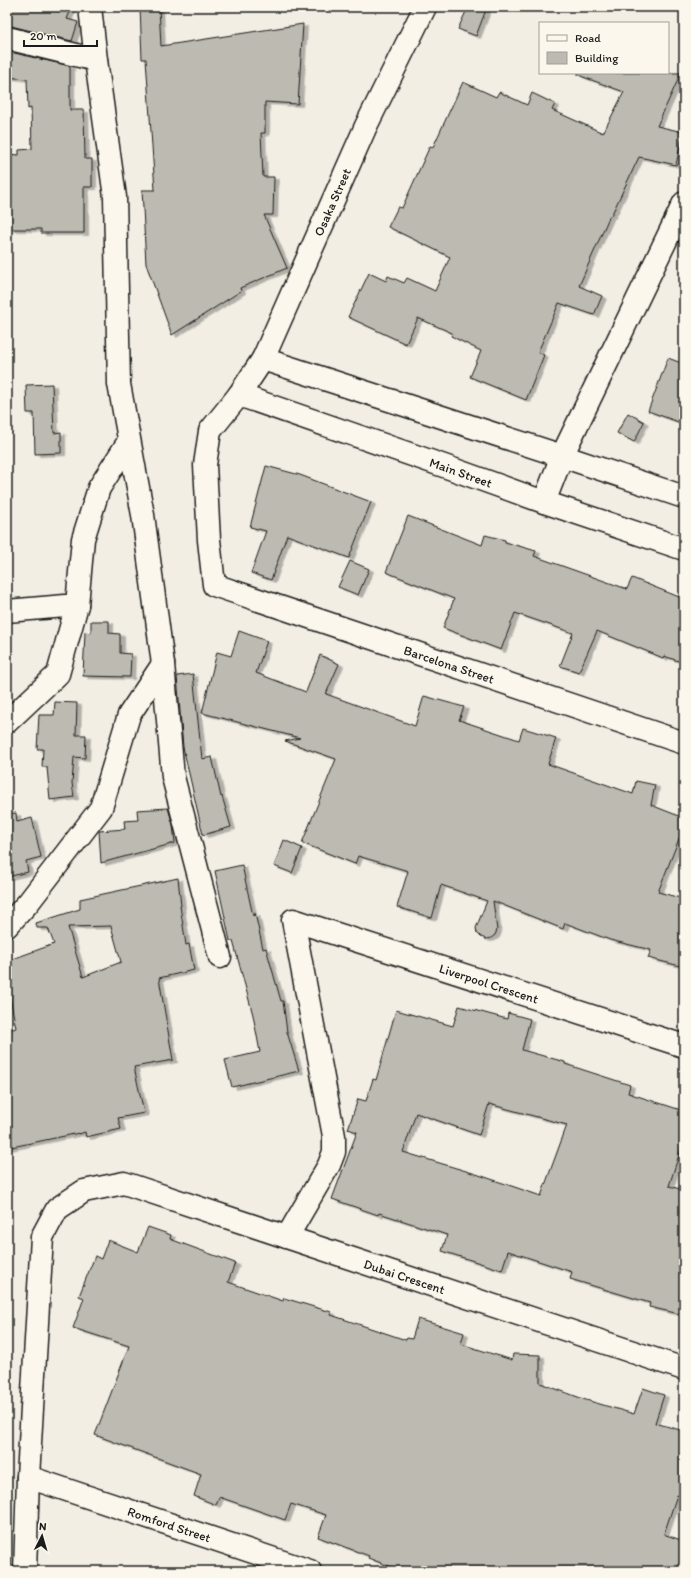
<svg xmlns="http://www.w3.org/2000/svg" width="691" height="1578" font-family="Itim,sans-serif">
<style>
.building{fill:#bdbab1;stroke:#1c1c1c;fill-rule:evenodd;filter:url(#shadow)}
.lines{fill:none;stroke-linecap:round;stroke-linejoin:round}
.minor-casing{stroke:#1c1c1c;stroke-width:25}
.minor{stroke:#fbf7ec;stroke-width:22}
.labels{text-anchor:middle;stroke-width:4;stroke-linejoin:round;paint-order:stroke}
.street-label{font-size:13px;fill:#1c1c1c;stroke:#fbf7ec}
</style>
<defs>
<filter id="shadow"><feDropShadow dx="4.5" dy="2.5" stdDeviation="0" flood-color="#0004"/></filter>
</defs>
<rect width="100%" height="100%" fill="#f2eee4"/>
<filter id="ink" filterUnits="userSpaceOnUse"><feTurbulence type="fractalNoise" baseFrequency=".025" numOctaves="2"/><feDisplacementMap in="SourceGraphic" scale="8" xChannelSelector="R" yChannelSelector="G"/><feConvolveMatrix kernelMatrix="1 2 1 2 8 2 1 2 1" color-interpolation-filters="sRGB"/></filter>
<g filter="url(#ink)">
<g class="building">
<polygon points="7,7 72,7 67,19 78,22 72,41 7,25"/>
<polygon points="140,7 159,7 161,46 303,24 298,104 265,102 265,133 261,133 263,177 274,177 273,215 264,215 287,268 240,288 241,291 172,335 146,264 142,190 155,190 146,59 142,59"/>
<polygon points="468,7 487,7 476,36 458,29"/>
<polygon points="10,52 70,66 70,110 84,110 85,159 92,159 92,187 84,187 84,233 41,233 41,229 8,229 9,175 7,175 7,154 19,155 19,150 32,149 31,108 28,109 27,79 7,77"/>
<polygon points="578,73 681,73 657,126 683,132 676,165 639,157 611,216 610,215 579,286 602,296 594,315 559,303 538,352 544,355 526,400 470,377 481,351 451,336 452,333 418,318 406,344 348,317 369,273 386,281 388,276 404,283 407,278 435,291 450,257 388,227 398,207 402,208 430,146 433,147 463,82 496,97 499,92 527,105 532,93 555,104 552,110 603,133 624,92 578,75"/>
<polygon points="668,358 684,364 684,424 648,411"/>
<polygon points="52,384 54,433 61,432 61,453 35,454 34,413 27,413 26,385"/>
<polygon points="628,413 644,422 634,442 617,433"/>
<polygon points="266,466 300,475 371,502 349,558 287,535 271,580 251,573 266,531 250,527"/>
<polygon points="408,516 482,545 485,535 505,540 505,542 536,551 534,556 627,589 632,578 684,599 684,663 664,656 663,658 597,631 579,672 560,666 573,633 515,613 501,650 443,628 454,599 386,572"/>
<polygon points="350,561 369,569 358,595 338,587"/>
<polygon points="91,621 109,621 109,633 120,634 120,653 131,654 130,677 83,676 85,632 91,633"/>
<polygon points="239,631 267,641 256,673 306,692 320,655 339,664 326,694 415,726 424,696 464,707 459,720 519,740 523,728 556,738 548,764 633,794 636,781 655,785 651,805 684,818 684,826 658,892 684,899 684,967 648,958 651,950 610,940 565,923 563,929 493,901 497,930 495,935 491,938 486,939 481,937 477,933 476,928 487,901 441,885 432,918 397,907 408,871 358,856 355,864 302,843 336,759 285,741 300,738 202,713 217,652 231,656"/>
<polygon points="193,674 202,759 212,757 221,797 222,796 231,827 203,835 183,747 177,676"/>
<polygon points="55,702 77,703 76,735 86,735 85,758 74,757 72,783 74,797 50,800 47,767 42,767 43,749 37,749 39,715 54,715"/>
<polygon points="168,808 173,825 175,843 101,863 99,831 125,829 124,821 138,820 137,810"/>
<polygon points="16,813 17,822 32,818 41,857 26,861 28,872 7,877 7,814"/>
<polygon points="284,840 302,848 292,873 274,866"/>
<polygon points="242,865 253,916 255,913 263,949 266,948 281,1001 283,1001 287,1032 299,1071 232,1087 225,1060 260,1052 253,1015 233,941 230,941 215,871"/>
<path d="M178,878l3,28h-1l6,39 3,-1 5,26 -35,8 14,82 -39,7 10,46 -26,5 3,11 -35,8 -1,-5 -6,2v-1l-72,15v-117l9,-3 -9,-46v-21l47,-17 -6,-16h-11l-1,-5 44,-14v-10zM111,926l10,36 -38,15 -15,-50z"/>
<path d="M459,1006l48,13 1,-6 22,6 -8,31 43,12v2l65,21 -2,8 56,18v28l-15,47 15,4v125l-35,-8 1,-4 -80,-24 2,-7 -64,-21 -6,19 -60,-19 5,-16 -68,-22 -1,2 -46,-16 25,-67 -9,-3 10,-30 8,2 7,-22 3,1 20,-70 57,16zM489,1104l78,21 -26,71 -65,-22 -73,-22 13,-39 63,22z"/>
<polygon points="148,1227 171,1235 170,1239 235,1263 228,1282 283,1301 284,1298 331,1312 331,1315 406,1340 407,1338 412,1339 418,1319 464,1333 461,1344 512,1360 513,1354 540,1355 540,1383 586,1400 634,1414 643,1388 664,1395 655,1423 684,1431 684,1498 677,1495 664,1534 666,1535 684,1541 684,1571 402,1571 368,1558 369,1556 318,1537 326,1515 291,1504 285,1520 219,1497 216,1505 194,1496 201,1474 95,1435 129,1346 73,1328 84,1298 79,1296 95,1256 101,1259 108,1240 138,1252"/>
</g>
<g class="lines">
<defs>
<g id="minor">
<polyline points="90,7 96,60 115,197 119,384 143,515 163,664 173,777 220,957"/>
<path id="s1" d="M425,7l-59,119 -103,233 -24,36 -29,36 -5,34 4,75 5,45 470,158"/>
<polyline points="7,38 96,60"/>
<polyline points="263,359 562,456 684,497"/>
<path id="s2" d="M239,395l205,71 100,36 140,47"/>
<polyline points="544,502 562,456 684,203"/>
<polyline points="7,611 77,605 83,539 99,488 129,441"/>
<polyline points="7,722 58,674 77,605"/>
<polyline points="7,926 28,903 101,808 129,715 163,664"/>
<path id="s3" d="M287,1237l42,-72 5,-13v-16l-41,-216 391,126"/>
<path id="s4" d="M28,1477l282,94"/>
<path id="s5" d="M25,1571l3,-94 14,-240 15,-28 27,-18 40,-8 560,186"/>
</g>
</defs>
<use href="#minor" class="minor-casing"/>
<use href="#minor" class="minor"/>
</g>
</g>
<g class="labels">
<g class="street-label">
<text transform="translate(332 202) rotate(-66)" y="5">Osaka Street</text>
<text dy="5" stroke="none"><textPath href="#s2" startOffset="235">Main Street</textPath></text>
<text dy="5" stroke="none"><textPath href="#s1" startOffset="880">Barcelona Street</textPath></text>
<text dy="5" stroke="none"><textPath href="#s3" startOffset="539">Liverpool Crescent</textPath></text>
<text dy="5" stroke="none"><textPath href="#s5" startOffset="735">Dubai Crescent</textPath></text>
<text dy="5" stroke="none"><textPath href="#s4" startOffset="149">Romford Street</textPath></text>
</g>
</g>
<rect width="691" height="1578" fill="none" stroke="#fbf7ec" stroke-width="24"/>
<rect x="12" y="12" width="667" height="1554" fill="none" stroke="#1c1c1c" stroke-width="1.5" filter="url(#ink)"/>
<rect x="539" y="22" width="130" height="52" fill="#fbf7ec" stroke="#a29f99"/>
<rect x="547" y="35" width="20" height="6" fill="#fbf7ec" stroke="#a29f99"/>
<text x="575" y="42" font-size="12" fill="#1c1c1c">Road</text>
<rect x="547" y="52" width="20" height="12" fill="#bdbab1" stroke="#a29f99"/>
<text x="575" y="62" font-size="12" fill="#1c1c1c">Building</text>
<g transform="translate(42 1536) rotate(5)" stroke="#fbf7ec" stroke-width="3" paint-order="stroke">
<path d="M0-3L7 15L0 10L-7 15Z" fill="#1c1c1c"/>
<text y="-6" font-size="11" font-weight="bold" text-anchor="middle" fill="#1c1c1c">N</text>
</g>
<path d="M24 40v6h73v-6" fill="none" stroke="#1c1c1c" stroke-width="2"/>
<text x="30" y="40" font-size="12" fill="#1c1c1c" stroke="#fbf7ec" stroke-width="3" paint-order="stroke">20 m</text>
</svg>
